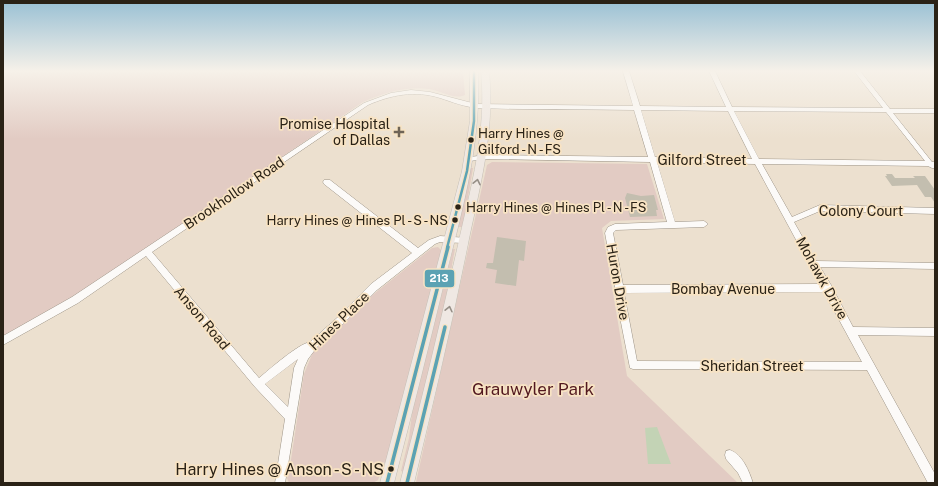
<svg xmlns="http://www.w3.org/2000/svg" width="938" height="486" font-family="'Public Sans',sans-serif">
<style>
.green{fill:#e2cbc3}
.water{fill:#c3d3b5}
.building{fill:#c3beaf}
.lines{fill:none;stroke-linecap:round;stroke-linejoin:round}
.minor-casing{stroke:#9d9487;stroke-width:1}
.major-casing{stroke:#c5bfb6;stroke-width:1}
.minor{fill:#fcfaf8;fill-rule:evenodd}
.major{fill:#efe8e3;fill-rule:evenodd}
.bus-1-far1-casing{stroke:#f8e3c3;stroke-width:5}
.bus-1-casing{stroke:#f8e3c3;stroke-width:6}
.bus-1-far1{stroke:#5ba2b3;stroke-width:2.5}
.bus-1{stroke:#5ba2b3;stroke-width:3.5}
.oneway{stroke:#968f87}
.poi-dot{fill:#6e6457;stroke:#f8e3c3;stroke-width:1.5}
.bus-dot{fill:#2a2216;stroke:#f8e3c3;stroke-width:1.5}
.labels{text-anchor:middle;stroke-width:3.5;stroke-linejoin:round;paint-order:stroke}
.bus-label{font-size:13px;fill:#2a2216;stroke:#f8e3c3;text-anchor:start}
.poi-label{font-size:14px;fill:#2a2216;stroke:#f8e3c3;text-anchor:end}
.street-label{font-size:14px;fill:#2a2216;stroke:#f8e3c3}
.near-bus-label{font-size:16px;fill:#2a2216;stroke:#f8e3c3;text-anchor:end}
.near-park-label{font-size:17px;fill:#52181f;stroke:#f8e3c3}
.line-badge{stroke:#f8e3c3;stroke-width:1.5}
.badge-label{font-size:11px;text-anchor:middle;font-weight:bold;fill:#fff}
</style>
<rect width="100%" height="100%" fill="#ece0cf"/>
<g class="green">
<path d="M3,71h460l2,24c-12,5 -23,-4 -36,-6 -23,-3 -45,4 -66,13l-281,191 -79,43z"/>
<polygon points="492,162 647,164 664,219 611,221 602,228 627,376 738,483 416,482 487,165"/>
<polygon points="471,168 473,168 463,227 458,227"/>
<polygon points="438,247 442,251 386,464 383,462 380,468 382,469 378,480 373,483 289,483 287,478 289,473 304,374 313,352 370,297 432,248"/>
<polygon points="453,249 455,249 452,265 450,286 404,472 401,471 409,438 412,413"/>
</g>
<polygon class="water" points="657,427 671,464 648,464 645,428"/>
<g class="building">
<polygon points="886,174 892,174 895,178 915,178 913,176 925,176 935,190 935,203 931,197 925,197 917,185 892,186 885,176 887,176"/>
<polygon points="627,193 641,196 654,195 658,210 656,210 657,216 630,217 625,198"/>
<polygon points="497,237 526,241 524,261 519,260 516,286 495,283 497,270 486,268 487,263 493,263"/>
</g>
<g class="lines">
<defs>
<g id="minor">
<path d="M623,71h6l11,35 86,1 -17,-36h6l17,36 151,1 -29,-37h6l30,38h45v4h-42l39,49h3l-1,6h-2l-4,-2 -166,-2 30,53 28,-12 115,3v6l-115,-3 -26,11 22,39 119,2v6l-115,-2 11,18 22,42 82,1v8l-77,-1 77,139v9h-7l-61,-113 -234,-1 -3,-1 -15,-76 -1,-3 1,-2 -10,-54 3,-6 7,-3 52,-2 -17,-60 -162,-3 -19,2 -3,-2 3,-2 19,-2 160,2 -14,-47c-52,-1 -104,0 -156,-2 -13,-1 -26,-6 -38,-10 -25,-8 -49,-3 -72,7l-216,147 107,126c11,-9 39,-34 51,-36l28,-25 33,-33 41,-31 -88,-69 -1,-2 1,-2h6l88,68 11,-8 11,-4 27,2 1,2 -1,2 -3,1 -24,-1 -5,2 -58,46 -33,33 -27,24 -9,12 -4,9 -19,115h-10l10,-64 -30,-32 -109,-131 -68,47 -75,42v-9l69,-39 292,-194 27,-10 20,-3 19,2 46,12 157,2zM641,110l87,1 24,48 -97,-2zM734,111l152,1 39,49 -166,-2zM657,162l98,2 65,120 -197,1 -10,-52 3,-3 88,-3 4,-3 -4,-3 -29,1zM824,292l38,70 -225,-1 -13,-68zM298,359l-4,9 -6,39 -23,-23z"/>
<path d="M730,450c13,5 19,21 23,33h-10l-5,-10 -12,-14 -1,-4 1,-4z"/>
</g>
<g id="major">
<path d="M470,71h8c3,71 -14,133 -31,200 -17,71 -35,142 -53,212h-14l82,-312 8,-50z"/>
<path d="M481,71h8c6,61 -9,114 -21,173 -16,80 -35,160 -54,239h-14c21,-79 40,-159 58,-238 13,-59 29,-112 23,-174z"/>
</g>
</defs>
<use href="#minor" class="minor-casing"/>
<use href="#major" class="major-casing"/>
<use href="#minor" class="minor"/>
<use href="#major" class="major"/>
<defs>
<polyline id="bus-1-far1" points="447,248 467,171 474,121 474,71"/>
<g id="bus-1">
<polyline points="387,483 448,247"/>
<polyline points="407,483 445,327"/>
</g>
</defs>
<use href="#bus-1-far1" class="bus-1-far1-casing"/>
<use href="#bus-1" class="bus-1-casing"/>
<use href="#bus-1-far1" class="bus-1-far1"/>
<use href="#bus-1" class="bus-1"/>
</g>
<defs><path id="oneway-chevron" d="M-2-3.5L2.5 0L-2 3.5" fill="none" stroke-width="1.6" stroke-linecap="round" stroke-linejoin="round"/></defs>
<g class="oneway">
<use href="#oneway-chevron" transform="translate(477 182) rotate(-78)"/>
<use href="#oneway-chevron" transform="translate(449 309) rotate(-77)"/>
</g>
<linearGradient id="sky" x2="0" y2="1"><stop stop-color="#99c0d4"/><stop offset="0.51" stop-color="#f6f1e9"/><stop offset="1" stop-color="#f6f1e9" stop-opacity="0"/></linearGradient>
<rect width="938" height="139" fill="url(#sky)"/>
<path class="poi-dot" d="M397 126h4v4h4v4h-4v4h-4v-4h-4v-4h4z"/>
<g class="bus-dot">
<circle cx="471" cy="140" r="3.5"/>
<circle cx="458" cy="207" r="3.5"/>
<circle cx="455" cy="220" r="3.5"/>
<circle cx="391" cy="469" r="3.5"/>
</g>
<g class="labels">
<g class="bus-label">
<text x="478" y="138">Harry Hines @<tspan x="478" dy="16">Gilford - N - FS</tspan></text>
<text x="466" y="212">Harry Hines @ Hines Pl - N - FS</text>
<text x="448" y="225" text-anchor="end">Harry Hines @ Hines Pl - S - NS</text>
</g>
<g class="poi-label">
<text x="390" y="129">Promise Hospital<tspan x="390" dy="16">of Dallas</tspan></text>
</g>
<g class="street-label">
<text x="702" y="165">Gilford Street</text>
<text transform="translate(234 193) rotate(-34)" y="5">Brookhollow Road</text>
<text x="861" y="216">Colony Court</text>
<text transform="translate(822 278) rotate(61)" y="5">Mohawk Drive</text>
<text transform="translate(618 282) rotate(80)" y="5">Huron Drive</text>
<text x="723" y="294">Bombay Avenue</text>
<text transform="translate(202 318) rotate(50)" y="5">Anson Road</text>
<text transform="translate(339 321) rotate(-44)" y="5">Hines Place</text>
<text x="752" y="371">Sheridan Street</text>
</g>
<g class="near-bus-label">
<text x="384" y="475">Harry Hines @ Anson - S - NS</text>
</g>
<g class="near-park-label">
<text x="533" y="395">Grauwyler Park</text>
</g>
</g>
<rect class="line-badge" x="424" y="269" width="31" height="19" rx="4" fill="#5ba2b3"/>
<g class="badge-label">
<text x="439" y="282">213</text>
</g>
<rect width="938" height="486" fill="none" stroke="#2a2216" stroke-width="8"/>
</svg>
